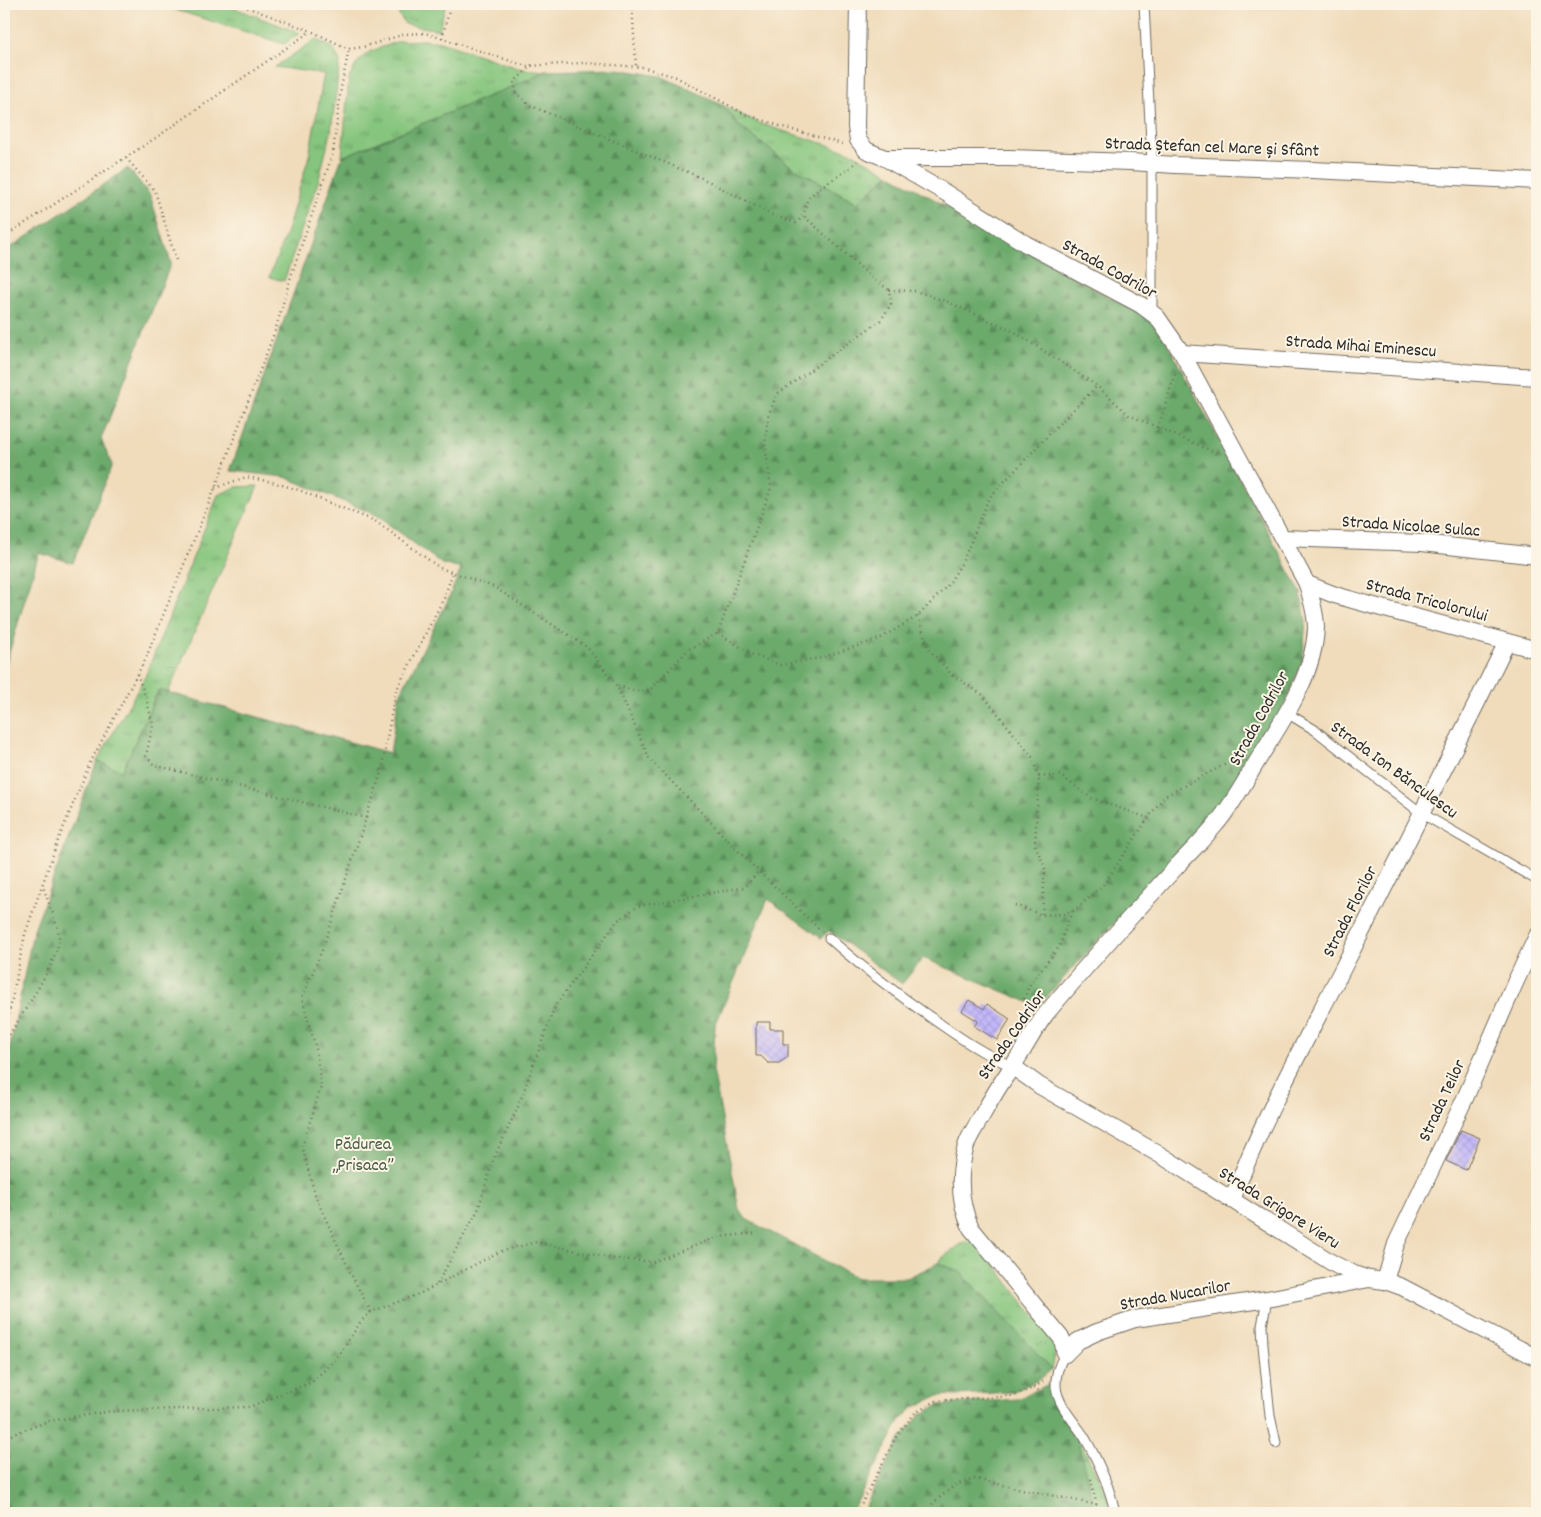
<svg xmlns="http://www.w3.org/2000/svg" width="1541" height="1517" font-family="Dekko,sans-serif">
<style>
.grass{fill:url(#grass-tufts);stroke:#587854}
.forest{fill:url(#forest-firs);stroke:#4c6a4c}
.building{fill:url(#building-cross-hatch)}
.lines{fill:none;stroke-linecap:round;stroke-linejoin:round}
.service-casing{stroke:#70695d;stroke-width:11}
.minor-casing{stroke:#70695d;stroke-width:18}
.path{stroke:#70695d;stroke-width:2.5;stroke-dasharray:1 4;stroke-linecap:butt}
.service{stroke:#fff;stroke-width:9}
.minor{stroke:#fff;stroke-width:16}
.labels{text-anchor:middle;stroke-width:4;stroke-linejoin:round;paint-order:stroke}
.street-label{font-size:18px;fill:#2b2b2b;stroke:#fcf5e5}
.park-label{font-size:18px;fill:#465944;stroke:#fcf5e5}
</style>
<defs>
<pattern id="grass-tufts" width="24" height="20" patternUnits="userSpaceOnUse" patternTransform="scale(1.25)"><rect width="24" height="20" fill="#85c57d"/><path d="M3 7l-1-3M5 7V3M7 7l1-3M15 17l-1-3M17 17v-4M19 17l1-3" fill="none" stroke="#6da067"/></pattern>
<pattern id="forest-firs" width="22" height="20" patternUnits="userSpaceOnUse" patternTransform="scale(1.25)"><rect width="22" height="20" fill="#6caa6c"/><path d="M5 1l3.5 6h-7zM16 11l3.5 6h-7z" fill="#598b59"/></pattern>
<pattern id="building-cross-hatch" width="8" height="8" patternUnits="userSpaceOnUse" patternTransform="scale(1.25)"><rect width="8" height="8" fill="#c3b8fa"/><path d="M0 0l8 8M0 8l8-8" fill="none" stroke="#a89ed6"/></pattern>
</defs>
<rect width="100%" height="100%" fill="#fcf5e5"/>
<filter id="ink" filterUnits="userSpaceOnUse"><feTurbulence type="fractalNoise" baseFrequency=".02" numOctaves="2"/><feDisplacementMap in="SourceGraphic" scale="10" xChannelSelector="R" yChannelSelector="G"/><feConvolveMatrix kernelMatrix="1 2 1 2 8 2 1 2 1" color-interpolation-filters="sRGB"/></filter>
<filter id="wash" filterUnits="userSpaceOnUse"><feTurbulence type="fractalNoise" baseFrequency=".0096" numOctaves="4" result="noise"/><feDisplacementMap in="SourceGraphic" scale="20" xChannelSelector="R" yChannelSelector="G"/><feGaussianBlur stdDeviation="1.12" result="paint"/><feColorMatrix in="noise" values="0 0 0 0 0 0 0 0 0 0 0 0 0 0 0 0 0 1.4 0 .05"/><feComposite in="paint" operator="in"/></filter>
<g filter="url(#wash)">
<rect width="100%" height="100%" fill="#f0dcbb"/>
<g class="grass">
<polygon points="157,4 224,4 300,33 284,44"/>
<polygon points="404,4 446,4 439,30 405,24 396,10"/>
<polygon points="316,39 333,48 340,62 331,131 319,179 284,281 269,277 286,234 309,156 324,74 275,67"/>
<polygon points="423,40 441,42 521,69 546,71 513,86 342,157 349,78 357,63 369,52 399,41"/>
<polygon points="711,99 740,114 764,125 851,152 889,174 858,203 792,167 737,124 732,115"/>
<polygon points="258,486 168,693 158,690 122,771 97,761 145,677 218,495 236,487"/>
<polygon points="964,1242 978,1243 1057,1346 1052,1369 960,1272 938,1263 942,1258"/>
<polygon points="1076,1434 1106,1492 1110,1513 1094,1513 1089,1487"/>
</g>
<g class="forest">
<polygon points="617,69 661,76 711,99 732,115 737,124 792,167 857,203 889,174 1152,321 1166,341 1301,593 1306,622 1302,662 1283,708 1229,798 1038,1006 923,958 902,984 829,931 821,938 768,899 715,1026 713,1070 739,1209 746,1219 857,1278 907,1278 938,1263 960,1272 1052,1369 1040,1379 1012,1392 937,1396 913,1408 900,1421 851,1513 4,1513 4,1077 33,932 97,761 122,771 159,690 390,753 399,696 448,600 461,569 442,564 376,515 285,477 230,471 342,157 513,86 546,71"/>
<polygon points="128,168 150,195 171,263 101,439 112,465 73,563 39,553 4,670 4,252"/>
<polygon points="1049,1384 1076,1434 1089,1487 1094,1513 862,1513 900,1439 920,1415 939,1405 1018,1399"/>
</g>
<g id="blocks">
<g class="building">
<polygon points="969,1000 984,1009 987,1004 1010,1019 997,1040 974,1026 978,1021 962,1011"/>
<polygon points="756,1022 770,1022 770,1029 783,1029 783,1044 788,1044 788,1057 779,1063 768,1063 761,1056 756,1056"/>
<polygon points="1461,1130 1480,1138 1466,1170 1446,1161"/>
</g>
</g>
</g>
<g filter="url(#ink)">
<use href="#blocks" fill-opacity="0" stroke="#70695d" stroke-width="1"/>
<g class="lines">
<defs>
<g id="service">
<polyline points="1144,4 1152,163 1152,313"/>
<polyline points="1287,713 1315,730 1421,813 1537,880"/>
<path d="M829,938c30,27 62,51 94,74 29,20 57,41 89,54"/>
<polyline points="1267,1299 1262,1326 1263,1345 1270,1416 1276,1443"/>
<path d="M1065,1354c-6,10 -10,20 -9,33 2,19 19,35 29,51 13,23 25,49 30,75"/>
</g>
<g id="minor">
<path d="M858,4l-2,123 2,13 8,10 19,8 61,35 80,51 115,61 16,12 25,36 125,231c4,14 9,29 9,44 -2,44 -28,84 -50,119 -17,26 -30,54 -50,77 -12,15 -26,28 -39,42 -45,49 -90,98 -132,149 -12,16 -21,35 -33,52 -12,17 -22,34 -32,52 -5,9 -11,17 -14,27 -8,28 -7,56 5,82l91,111 3,15"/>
<polyline points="887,158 1009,158 1131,162 1175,165 1312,170 1537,181"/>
<polyline points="1182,353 1537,377"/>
<polyline points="1282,538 1422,543 1537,556"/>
<polyline points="1307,584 1335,595 1374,606 1537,650"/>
<polyline points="1012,1066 1040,1086 1162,1156 1334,1264 1354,1274 1369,1279 1385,1281 1402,1287 1537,1358"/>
<path d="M1232,1200c30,-81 72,-156 111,-232 56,-109 110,-217 164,-326"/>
<polyline points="1385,1281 1396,1244 1466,1096 1515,983 1537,936"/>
<polyline points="1065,1354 1078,1341 1097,1332 1135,1319 1267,1299 1369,1279"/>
</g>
</defs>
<use href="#service" class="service-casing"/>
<use href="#minor" class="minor-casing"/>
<g class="path">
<polyline points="238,4 311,31 349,49 363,47 405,34 425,33 526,66 583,63 642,67 676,77 745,114 786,128 843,144"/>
<polyline points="632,4 636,67"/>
<polyline points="442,38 451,4"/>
<path d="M532,65l-18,17 2,11 13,12 175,74 69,36 23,8c13,-11 6,-16 13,-25 13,-16 35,-22 48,-37"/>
<polyline points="126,158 155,191 176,260"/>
<polyline points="4,237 157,137 311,31"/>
<polyline points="889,290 915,291 948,302 1015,332 1097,386 1129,415 1219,454"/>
<polyline points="1158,428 1175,374"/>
<polyline points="215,488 246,477 272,482 299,490 327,502 375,521 440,568 494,587 587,647 617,686 649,758 748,861 822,932"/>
<polyline points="918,616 928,648 952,675 983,695 1032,757 1039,777 1035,845 1045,868 1042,915"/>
<polyline points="718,633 753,655 780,665 820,658 879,639 918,616 948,585 963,561 989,498 1054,429 1097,386"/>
<polyline points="137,674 146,698 153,724 146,756 154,765 366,818"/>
<polyline points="618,686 634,691 649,691 688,650 718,633 771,488 765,444 768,416 777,394 881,320 891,304 889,290 870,276 804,216"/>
<polyline points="1039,777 1060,775 1091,798 1148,818"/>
<polyline points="1015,905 1042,915 1063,914 1075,910 1104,884 1153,811 1165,796 1241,756"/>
<polyline points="1024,999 1030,984 1059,947 1072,911"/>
<polyline points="4,1039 25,934 57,843 90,763 145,660 215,488 275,331 291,276 333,153 341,88 349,49"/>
<path d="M4,1043c14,-23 54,-80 55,-105 1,-9 -13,-41 -16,-52"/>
<polyline points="437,1284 478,1210 493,1160 518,1107 555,1006 617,921 638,906 745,887 759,871"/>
<polyline points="371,1312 352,1276 316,1198 302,1147 321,1087 316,1049 302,998 323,948 381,773 395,693 444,598 453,572"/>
<polyline points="1033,1388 1046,1394"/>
<polyline points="4,1442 11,1435 49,1421 112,1411 249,1407 312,1382 337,1358 361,1321 371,1312 421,1293 499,1252 536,1242 609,1258 653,1262 717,1237 758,1233"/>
<polyline points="1091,1479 1098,1513"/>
<polyline points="857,1513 896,1437 915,1413 936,1401 1012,1396 1033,1388 1045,1380"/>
<polyline points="927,1513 933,1503 955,1485 975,1479 1097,1505"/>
</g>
<use href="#service" class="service"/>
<use href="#minor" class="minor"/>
</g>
</g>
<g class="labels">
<g class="street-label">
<text transform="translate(1212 146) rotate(2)" y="6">Strada Ștefan cel Mare și Sfânt</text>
<text transform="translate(1110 268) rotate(29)" y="6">Strada Codrilor</text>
<text transform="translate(1361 345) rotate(4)" y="6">Strada Mihai Eminescu</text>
<text transform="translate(1411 525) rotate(4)" y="6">Strada Nicolae Sulac</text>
<text transform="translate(1427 599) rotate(15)" y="6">Strada Tricolorului</text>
<text transform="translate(1258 718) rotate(-61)" y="6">Strada Codrilor</text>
<text transform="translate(1395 769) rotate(36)" y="6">Strada Ion Bănculescu</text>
<text transform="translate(1349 911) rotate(-63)" y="6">Strada Florilor</text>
<text transform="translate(1011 1034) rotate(-55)" y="6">Strada Codrilor</text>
<text transform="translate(1441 1100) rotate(-65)" y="6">Strada Teilor</text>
<text transform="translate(1280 1207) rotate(32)" y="6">Strada Grigore Vieru</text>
<text transform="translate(1175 1294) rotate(-10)" y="6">Strada Nucarilor</text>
</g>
<g class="park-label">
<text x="363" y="1149">Pădurea<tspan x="363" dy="21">„Prisaca”</tspan></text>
</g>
</g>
<rect width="1541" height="1517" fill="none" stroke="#fcf5e5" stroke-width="20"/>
</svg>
